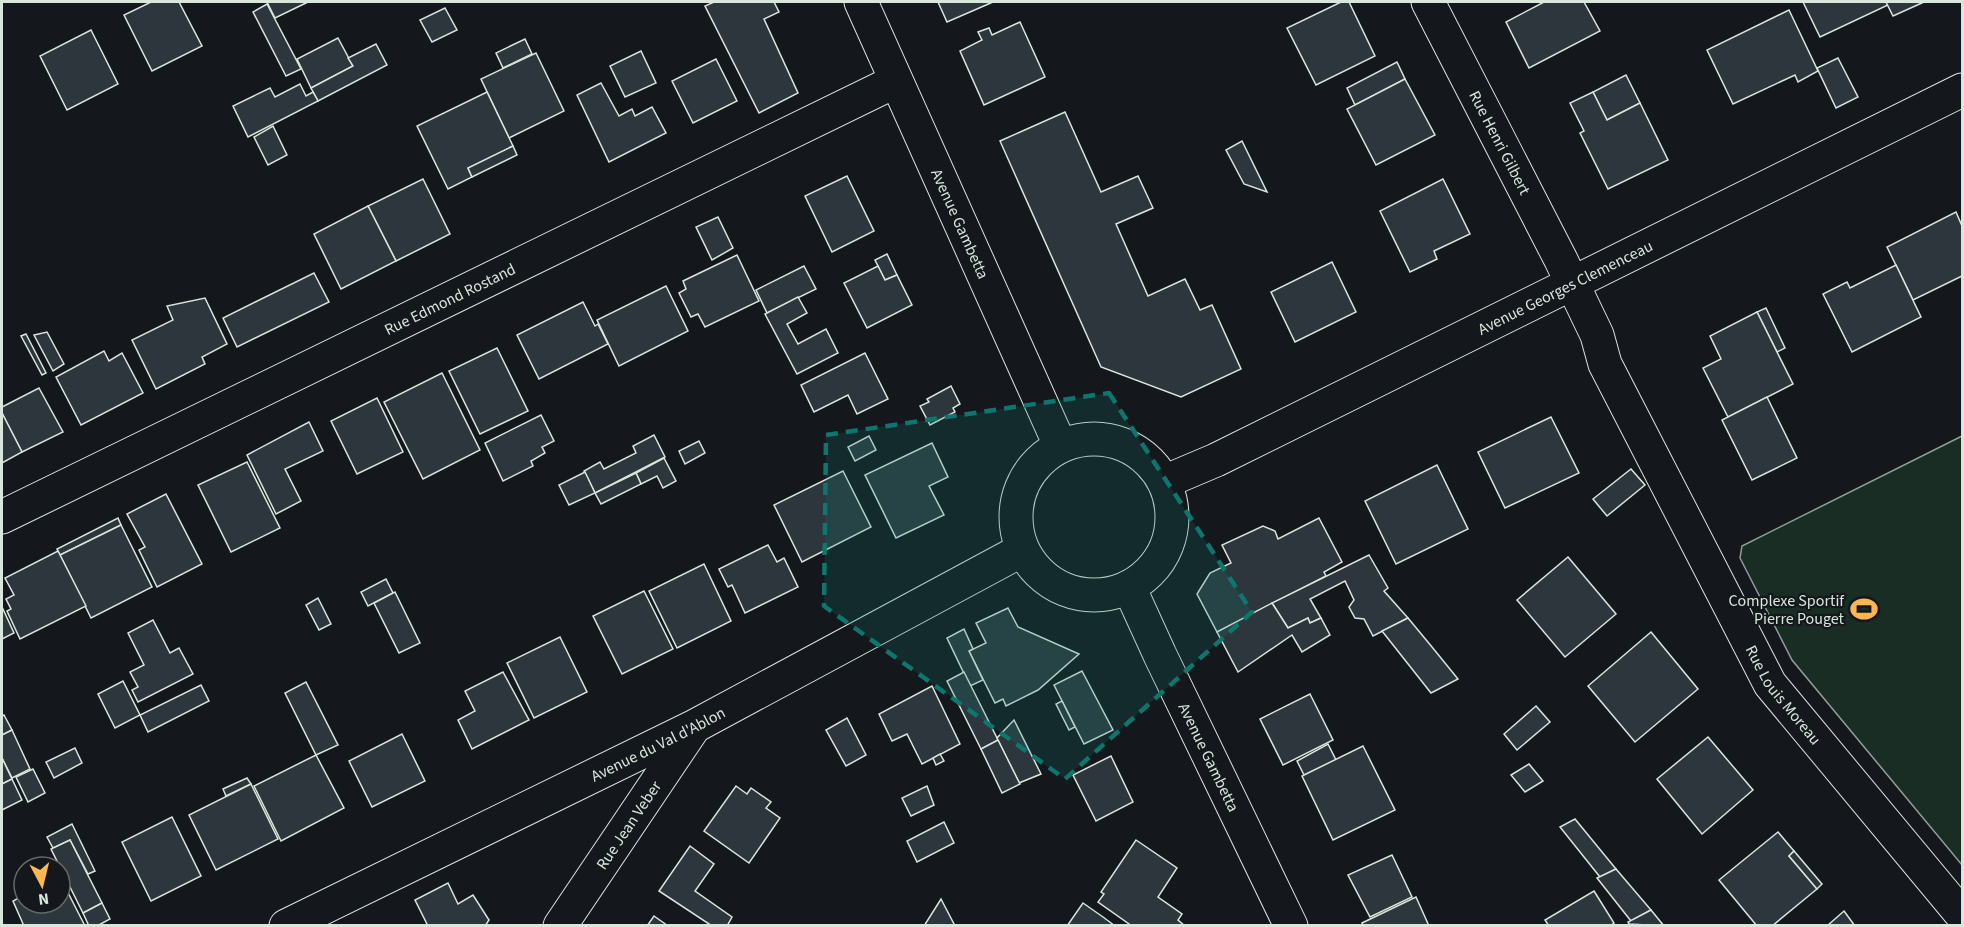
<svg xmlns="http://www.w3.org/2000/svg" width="1964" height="927" font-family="'Source Sans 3',sans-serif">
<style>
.green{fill:#1a2d24;stroke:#939e99;stroke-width:1.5}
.building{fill:#2c363c;stroke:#d8e6dc;stroke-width:1.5}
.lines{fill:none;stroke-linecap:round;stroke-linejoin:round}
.minor-casing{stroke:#d8e6dc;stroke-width:35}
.minor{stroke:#14181c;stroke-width:33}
.marked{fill:#0f766e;fill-opacity:0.2;stroke:#0f766e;stroke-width:4.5;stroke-dasharray:12 8;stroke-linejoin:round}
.labels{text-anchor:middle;stroke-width:4.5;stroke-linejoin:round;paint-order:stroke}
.street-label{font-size:16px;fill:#d8e6dc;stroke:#14181c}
.poi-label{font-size:16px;fill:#d8e6dc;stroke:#14181c;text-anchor:end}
</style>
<rect width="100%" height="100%" fill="#14181c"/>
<polygon class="green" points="1962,436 1962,865 1792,660 1740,558 1742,546"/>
<g class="building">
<polygon points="151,2 179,2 202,46 152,71 124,15"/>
<polygon points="267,2 308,2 275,18"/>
<polygon points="714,2 774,2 779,12 764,19 798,93 759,113 705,6"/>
<polygon points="938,2 993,2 947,22"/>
<polygon points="1341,2 1349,2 1375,56 1316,85 1287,28"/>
<polygon points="1544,2 1584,2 1600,31 1529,68 1506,22"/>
<polygon points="1803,2 1886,2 1888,5 1820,37"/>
<polygon points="1886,2 1924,2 1893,16"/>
<polygon points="267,4 301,69 286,76 253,12"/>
<polygon points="445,8 457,30 432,42 420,20"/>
<polygon points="1789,10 1818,71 1798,82 1795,75 1733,104 1707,50"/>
<polygon points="1020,22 1045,77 984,105 960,51 982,40 978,32 989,28 992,35"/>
<polygon points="91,30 118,84 67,110 40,56"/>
<polygon points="338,38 353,66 311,88 297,59"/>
<polygon points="525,39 532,54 503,68 496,53"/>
<polygon points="376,44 387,65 318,101 311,88 353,66 348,58"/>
<polygon points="641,51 656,83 625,97 610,66"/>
<polygon points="536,53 564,111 509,138 481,79"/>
<polygon points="1838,58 1858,97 1836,108 1817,68"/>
<polygon points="716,59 737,101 693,123 672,81"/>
<polygon points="1397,62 1405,79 1355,105 1347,88"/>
<polygon points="1626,75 1640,103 1607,120 1593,92"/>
<polygon points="1405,79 1435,135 1376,165 1347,109"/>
<polygon points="601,83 619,116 632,109 635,116 652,107 666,133 609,162 577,95"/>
<polygon points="300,84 306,96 313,92 318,101 248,137 233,106 270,88 275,97"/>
<polygon points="487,92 513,146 468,168 472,177 448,189 417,126"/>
<polygon points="1593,92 1607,120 1640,103 1668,160 1608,189 1580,133 1584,131 1570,103"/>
<polygon points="1065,112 1101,192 1138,176 1153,208 1116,224 1148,296 1185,279 1200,310 1212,305 1241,369 1181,397 1101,367 1000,141"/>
<polygon points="273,126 287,155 268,165 254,137"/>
<polygon points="1242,141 1267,192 1244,184 1226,150"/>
<polygon points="513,146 517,155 472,177 468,168"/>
<polygon points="847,176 874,231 832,252 805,196"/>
<polygon points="423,179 450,234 396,261 368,206"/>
<polygon points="1443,179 1470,234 1434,251 1437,259 1410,272 1380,211"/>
<polygon points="368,206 396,261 341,289 314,234"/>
<polygon points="1956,212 1962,226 1962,276 1913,300 1887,247"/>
<polygon points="718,217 733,248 712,260 696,227"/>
<polygon points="887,254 897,275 885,280 875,260"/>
<polygon points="737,255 759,301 705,327 698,314 691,317 679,293 686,289 683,281"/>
<polygon points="1332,262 1356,312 1295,342 1271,292"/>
<polygon points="1896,265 1921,317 1852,352 1823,294 1847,282 1850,288"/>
<polygon points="804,266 816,289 767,313 756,290"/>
<polygon points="878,266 885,280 897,275 912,305 867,328 844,283"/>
<polygon points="314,273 329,302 237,347 223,318"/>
<polygon points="666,286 688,331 619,366 597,320"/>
<polygon points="798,297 807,313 787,324 798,344 826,329 838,353 797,374 765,314"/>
<polygon points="205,298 227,344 202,357 205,364 156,389 132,340 173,320 167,306"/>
<polygon points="583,302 595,326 598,324 608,344 539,379 517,335"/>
<polygon points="1766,308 1785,348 1777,352 1757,312"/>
<polygon points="1757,312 1793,384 1728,417 1703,368 1721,359 1710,336"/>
<polygon points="47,332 64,364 53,371 34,335"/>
<polygon points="26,334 46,373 42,375 21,336"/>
<polygon points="497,348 528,411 480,434 449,371"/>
<polygon points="104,351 109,361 122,353 143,393 81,425 56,377"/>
<polygon points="865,353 888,399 857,414 848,395 814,412 801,385"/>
<polygon points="442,373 480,450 423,479 384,402"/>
<polygon points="951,386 960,404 953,408 955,412 930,425 920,406 929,402 927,399"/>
<polygon points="39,388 63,432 22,452 2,413 2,407"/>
<polygon points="1767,397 1797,458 1752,480 1722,420"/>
<polygon points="377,398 403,452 357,474 331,421"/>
<polygon points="2,413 22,452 2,463"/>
<polygon points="541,415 554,441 542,447 545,453 531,461 533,466 503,481 485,443"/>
<polygon points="1551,417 1579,473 1505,508 1478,452"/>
<polygon points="309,422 323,451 285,469 301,501 276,514 247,455"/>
<polygon points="654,435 665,457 595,493 584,471 600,462 604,469 636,453 633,446"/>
<polygon points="869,436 876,450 855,461 848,447"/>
<polygon points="699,441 705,453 685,464 679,451"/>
<polygon points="932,443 948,477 929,486 944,515 896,538 865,475"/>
<polygon points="664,458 676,481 663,488 657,476 641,484 636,473"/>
<polygon points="247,462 280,528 231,552 198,485"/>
<polygon points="1437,465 1468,529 1396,564 1365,501"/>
<polygon points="1631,469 1645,485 1607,516 1593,499"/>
<polygon points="843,471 871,527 802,562 774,505"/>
<polygon points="585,472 595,493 569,505 559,485"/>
<polygon points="636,473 641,484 601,504 595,493"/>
<polygon points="166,494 202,564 157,587 139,550 145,547 127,514"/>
<polygon points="118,518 121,525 60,555 57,549"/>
<polygon points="1319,518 1342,562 1324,572 1326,576 1217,632 1197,594 1210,573 1231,563 1222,545 1263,526 1275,531 1278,539"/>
<polygon points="121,525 152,587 91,618 60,555"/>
<polygon points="768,545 777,562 784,558 798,587 745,613 732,585 728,587 719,569"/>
<polygon points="58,551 86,606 20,639 7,611 11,609 6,599 14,595 5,578"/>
<polygon points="1369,555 1388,588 1384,591 1408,618 1373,636 1364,619 1355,618 1349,607 1354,600 1345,581 1310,599 1321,618 1310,623 1308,618 1288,628 1272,603"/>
<polygon points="1568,557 1616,614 1565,657 1517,600"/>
<polygon points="704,564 731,621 677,648 649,591"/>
<polygon points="386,579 393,593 368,606 361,592"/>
<polygon points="644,591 673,649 622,674 593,616"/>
<polygon points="395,592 420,643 399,653 374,603"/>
<polygon points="318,598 331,624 319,630 306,605"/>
<polygon points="1272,603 1288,628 1308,618 1310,623 1321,618 1330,635 1302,652 1292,635 1238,672 1217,632"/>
<polygon points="2,607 14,633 2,639"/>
<polygon points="1008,608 1018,627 1079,654 1038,690 1006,706 1003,699 995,703 969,651 986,643 976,623"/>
<polygon points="1408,618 1432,647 1458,679 1431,693 1382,631"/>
<polygon points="153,620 170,653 179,648 193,674 138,702 132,690 138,687 130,672 144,665 128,633"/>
<polygon points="964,629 973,649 969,651 983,680 970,686 947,638"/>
<polygon points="1651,632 1698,689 1635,742 1588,686"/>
<polygon points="560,637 587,692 534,718 507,663"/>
<polygon points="1082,671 1113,730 1084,744 1054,685"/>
<polygon points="503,672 529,720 472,749 458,720 475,711 465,691"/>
<polygon points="964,672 998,740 981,749 947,681"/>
<polygon points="123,681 140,715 115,728 98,694"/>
<polygon points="306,682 338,745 316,755 285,693"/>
<polygon points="201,685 209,701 148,732 140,715"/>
<polygon points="932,686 960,744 922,764 907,734 892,741 879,714"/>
<polygon points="1310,694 1333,740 1283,765 1260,719"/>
<polygon points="1062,701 1075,727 1069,730 1056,704"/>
<polygon points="1536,706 1550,722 1517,750 1504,734"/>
<polygon points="4,715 12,730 2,735 2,716"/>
<polygon points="847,718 866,755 846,766 826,730"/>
<polygon points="1014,720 1041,774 1019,783 997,738"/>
<polygon points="12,730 30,769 12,778 2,758 2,735"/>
<polygon points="402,734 425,781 372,807 349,761"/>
<polygon points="1708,737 1753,790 1702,834 1657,779"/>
<polygon points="998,740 1020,784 1002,793 981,749"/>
<polygon points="1328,744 1336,760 1304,775 1297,761"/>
<polygon points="1363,746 1395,810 1333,840 1302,776"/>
<polygon points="75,748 82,763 54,778 46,762"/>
<polygon points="940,754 944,761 936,765 933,758"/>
<polygon points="316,755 344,808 281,841 254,786"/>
<polygon points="1111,756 1133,802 1096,821 1073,775"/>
<polygon points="2,758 12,779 2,784"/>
<polygon points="1529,764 1543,781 1525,792 1511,775"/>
<polygon points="33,769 45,793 28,802 16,777"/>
<polygon points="247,778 251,784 226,796 223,789"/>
<polygon points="12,779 22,800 2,810 2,784"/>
<polygon points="251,784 278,839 216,870 189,815"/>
<polygon points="736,786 747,794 751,788 771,802 766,808 780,818 749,863 704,831"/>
<polygon points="927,786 934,805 911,816 902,798"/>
<polygon points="172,817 201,876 151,901 122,842"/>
<polygon points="1575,819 1616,869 1600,877 1560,827"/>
<polygon points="944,822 954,843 917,862 907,841"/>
<polygon points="72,824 95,871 88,874 70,840 53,848 47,837"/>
<polygon points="1778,832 1794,851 1789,856 1817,889 1772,926 1757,926 1719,880"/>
<polygon points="70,840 102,903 83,913 51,849"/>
<polygon points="1136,840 1177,868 1158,897 1182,914 1178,920 1185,926 1132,926 1098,902 1104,894 1101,892"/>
<polygon points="690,846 714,864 695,891 732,917 727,926 712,926 659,891"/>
<polygon points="1794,851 1822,884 1817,889 1789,856"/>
<polygon points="1392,855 1412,897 1370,917 1348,875"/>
<polygon points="1616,869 1651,910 1631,921 1597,878"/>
<polygon points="60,877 85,926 24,926 13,901 24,895 24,903 60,903"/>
<polygon points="448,883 458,904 473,895 489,920 485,926 428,926 415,900"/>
<polygon points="1594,891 1614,923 1610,926 1549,926 1545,920"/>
<polygon points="1416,897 1429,926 1363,926 1362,923"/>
<polygon points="941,899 954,924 953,926 924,926"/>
<polygon points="102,903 110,919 97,926 89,926 83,913"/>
<polygon points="1083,903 1103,917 1115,926 1067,926"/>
<polygon points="1651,910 1664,926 1629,924 1628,922"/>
<polygon points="1844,911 1855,926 1827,926"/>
<polygon points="654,916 668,926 647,926"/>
</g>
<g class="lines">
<defs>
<g id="minor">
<path id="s1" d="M861,2l199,443"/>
<path id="s2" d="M1428,2l133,258 36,75 8,29 165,320 192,231"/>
<circle cx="1094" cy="517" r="78"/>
<path id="s3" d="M1164,482l52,-22 746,-370"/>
<path id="s4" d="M2,517l894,-436"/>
<path id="s5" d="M1129,587l31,68 131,271"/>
<path id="s6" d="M286,926l409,-200 327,-176"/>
<path id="s7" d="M560,926l134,-199"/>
</g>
</defs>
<use href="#minor" class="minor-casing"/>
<use href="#minor" class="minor"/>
</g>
<path class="marked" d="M1109,393l143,219 -187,167 -241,-173 2,-171z"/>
<defs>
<symbol id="stadium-bare" viewBox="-9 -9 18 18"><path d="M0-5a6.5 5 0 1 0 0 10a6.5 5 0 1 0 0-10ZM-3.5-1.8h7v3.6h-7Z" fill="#ffb74d" stroke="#14181c" stroke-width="2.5" paint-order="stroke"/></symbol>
</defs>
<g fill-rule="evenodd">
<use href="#stadium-bare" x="1845" y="590" width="38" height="38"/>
</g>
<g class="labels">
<g class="street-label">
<text dy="6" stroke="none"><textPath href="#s2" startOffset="158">Rue Henri Gilbert</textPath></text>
<text dy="6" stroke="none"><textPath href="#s1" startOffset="243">Avenue Gambetta</textPath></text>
<text dy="6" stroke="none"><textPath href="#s3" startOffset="446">Avenue Georges Clemenceau</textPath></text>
<text dy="6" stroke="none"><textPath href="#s4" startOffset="498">Rue Edmond Rostand</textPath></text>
<text dy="6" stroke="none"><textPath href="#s2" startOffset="780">Rue Louis Moreau</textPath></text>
<text dy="6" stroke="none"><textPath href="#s6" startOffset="414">Avenue du Val d'Ablon</textPath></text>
<text dy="6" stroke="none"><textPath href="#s5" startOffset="188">Avenue Gambetta</textPath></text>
<text dy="6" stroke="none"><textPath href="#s7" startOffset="122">Rue Jean Veber</textPath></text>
</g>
<g class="poi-label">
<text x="1844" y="606">Complexe Sportif<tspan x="1844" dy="18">Pierre Pouget</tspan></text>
</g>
</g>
<rect width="1964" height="927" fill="none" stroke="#d8e6dc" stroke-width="6"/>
<g transform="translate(42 885) rotate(173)"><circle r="28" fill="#14181c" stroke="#626a69" stroke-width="1.5"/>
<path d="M0-4.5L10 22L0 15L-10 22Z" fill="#ffb74d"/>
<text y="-9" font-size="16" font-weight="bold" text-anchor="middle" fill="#d8e6dc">N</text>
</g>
</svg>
